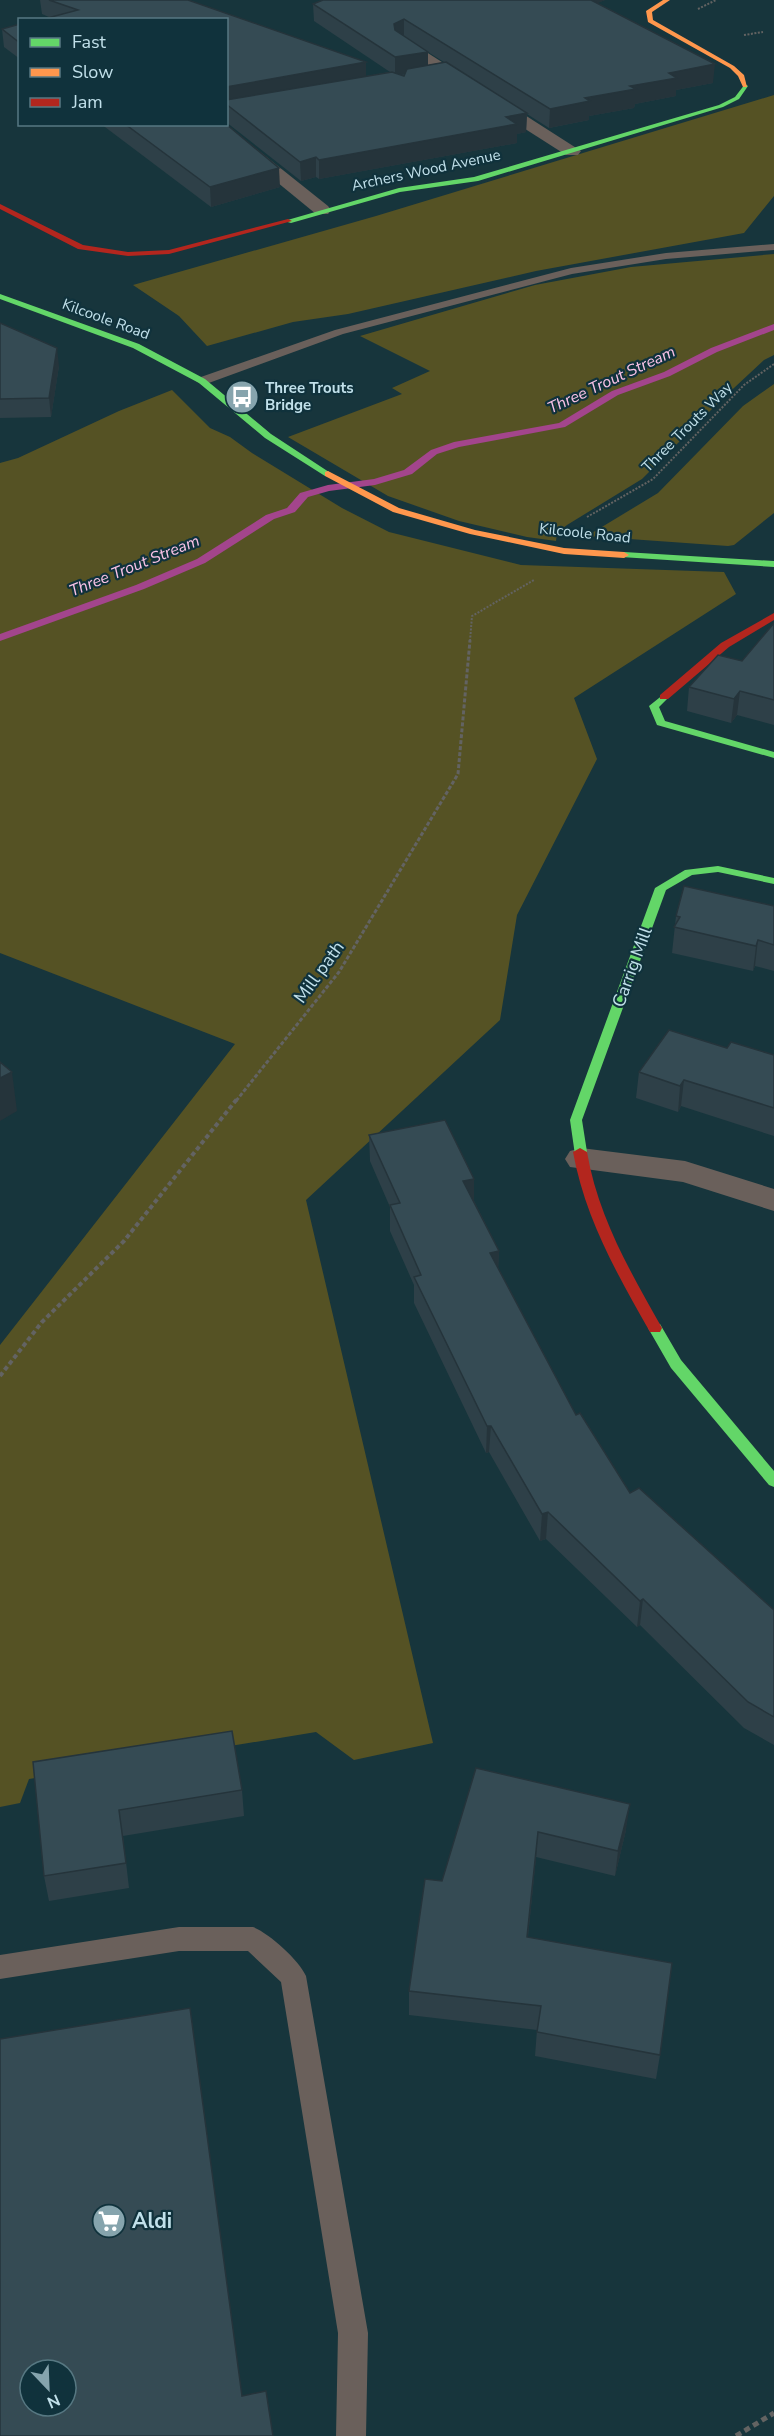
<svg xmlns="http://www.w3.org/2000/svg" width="774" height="2436" font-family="'Nunito Sans',sans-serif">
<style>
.green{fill:#555224}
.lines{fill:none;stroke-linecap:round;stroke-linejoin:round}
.stream{fill:#a3458c;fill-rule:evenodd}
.path-far3{stroke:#636362;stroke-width:2;stroke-dasharray:2 1.5;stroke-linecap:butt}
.path-far2{stroke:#636362;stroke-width:3;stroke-dasharray:4 2;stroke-linecap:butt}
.path-far1{stroke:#636362;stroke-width:4;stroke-dasharray:4.5 3;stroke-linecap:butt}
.path{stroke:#636362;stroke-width:5;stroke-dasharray:6 4;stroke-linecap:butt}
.lane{fill:#6a605b;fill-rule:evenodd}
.street{fill:#6a605b;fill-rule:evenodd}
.fast{fill:#63d668;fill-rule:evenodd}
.slow{fill:#ff974d;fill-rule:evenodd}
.jam{fill:#b3261e;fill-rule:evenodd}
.wall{fill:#2e4048;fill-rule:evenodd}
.shaded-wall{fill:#25343b}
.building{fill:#354b54;stroke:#25343b;stroke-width:1.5;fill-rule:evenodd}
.labels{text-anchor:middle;stroke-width:4.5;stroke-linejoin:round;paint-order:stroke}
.far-street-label{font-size:15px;fill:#c1e0ea;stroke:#10323c}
.far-poi-label{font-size:15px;font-weight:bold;fill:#c1e0ea;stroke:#10323c;text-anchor:start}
.far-water-label{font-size:16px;font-style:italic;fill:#fac3e7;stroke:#10323c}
.street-label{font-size:18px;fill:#c1e0ea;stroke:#10323c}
.near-poi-label{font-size:21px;font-weight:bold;fill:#c1e0ea;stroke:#10323c;text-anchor:start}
</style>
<rect width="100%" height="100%" fill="#17353c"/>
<g class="green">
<polygon points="774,95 774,196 744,233 536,271 348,314 293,322 207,346 179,316 133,285 376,216"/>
<polygon points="774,254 774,355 764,360 720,401 642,479 567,525 557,533 556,541 527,537 459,521 388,496 288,437 402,394 392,388 430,371 360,336 535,285 631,267"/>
<polygon points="774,384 774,513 734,545 728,546 587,536 658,493 743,406"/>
<polygon points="172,390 210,428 230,437 252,453 342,508 389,532 521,565 724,572 736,594 574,698 597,759 517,915 500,1020 306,1200 433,1743 354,1760 316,1732 29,1779 20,1803 0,1807 0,1345 235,1044 0,953 0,463 18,458 119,411"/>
</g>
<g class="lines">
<polygon class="stream" points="774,324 774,330 717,352 670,376 618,395 565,427 459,447 437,454 412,474 375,485 329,491 308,497 295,512 274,519 205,563 144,589 0,641 0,634 136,585 197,559 266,515 287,508 300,493 328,485 374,479 404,470 431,450 454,442 559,423 612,391 664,372 711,348"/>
<g class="path-far3">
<polyline points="698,9 716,0"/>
<polyline points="744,35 763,32"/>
<polyline points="587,517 653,479 744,385 774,364"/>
<polyline points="470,641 472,616 534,580"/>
</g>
<polyline class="path-far2" points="236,1101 339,972 458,774 470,640"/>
<polyline class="path-far1" points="0,1376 42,1322 124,1241 237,1099"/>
<polyline class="path" points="736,2436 774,2413"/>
<g class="lane">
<polygon points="774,244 774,250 666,259 572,274 343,334 206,384 202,385 196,381 198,378 335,330 571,268 666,253"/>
<path d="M179,1927h74c16,6 46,33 53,49l62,357 -2,103h-30l2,-103 -57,-351 -33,-31h-69l-179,28v-24z"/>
</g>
<g class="street">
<polygon points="403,39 409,41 581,151 578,155 566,155 397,47 395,44"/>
<polygon points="206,124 225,124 328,206 331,210 328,214 316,214"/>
<polygon points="581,1148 685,1161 774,1189 774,1211 683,1182 570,1167 565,1159 570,1151"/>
</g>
<g class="fast">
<polygon points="745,84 748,86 739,99 723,107 478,181 400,192 291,223 284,221 399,188 474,177 719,105 735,97"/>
<polygon points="0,294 139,344 205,379 271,434 332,474 325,476 265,438 199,383 133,348 0,299"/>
<polygon points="624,552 774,561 774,567 621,557 619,555"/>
<polygon points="664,694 669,697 659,707 665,721 774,752 774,758 657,725 649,706"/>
<polygon points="718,866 774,878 774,884 718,872 692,875 666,890 582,1120 587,1152 585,1155 575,1155 570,1120 655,888 685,870"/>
<polygon points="655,1323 660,1324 681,1360 774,1471 774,1487 769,1485 671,1368 648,1328 650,1324"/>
</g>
<g class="slow">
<polygon points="663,0 670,0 652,12 653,20 734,66 744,75 747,87 743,87 738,76 730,68 648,22 646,11"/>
<polygon points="328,471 399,508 475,530 564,548 624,552 629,555 624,558 564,554 470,534 393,512 325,476 325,472"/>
</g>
<g class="jam">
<polygon points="0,204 83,245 128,252 169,250 288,219 292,221 169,254 128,256 78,249 0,209"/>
<polygon points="774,613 774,620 729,647 668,699 660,699 660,695 721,643"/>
<path d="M580,1148l7,4c11,65 43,119 75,176l-2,4h-10c-33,-58 -65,-114 -77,-180z"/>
</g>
</g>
<g class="wall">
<path d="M40,0h148l178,76 24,-4 -76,-51 -1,-17 10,-4h282l-8,3 116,80 -37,7v6l-41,8 -1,4 -45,8v4l-40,8 -22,-14 -1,18 -9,2v9l-198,36 -3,-2 -15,4 -75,-59v-102l-177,-3 -7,-3zM428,52l16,10 -16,3z"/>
<polygon points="20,24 20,59 4,47 2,29"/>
<polygon points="101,124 226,124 280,187 211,207"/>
<polygon points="0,323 59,366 51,417 0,418"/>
<polygon points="774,623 774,725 737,715 731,723 687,711 689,687 742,661"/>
<polygon points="774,906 774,971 755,966 753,971 672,953 676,916"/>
<polygon points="727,1048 774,1055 774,1136 681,1106 678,1112 636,1098 639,1072"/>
<polygon points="369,1135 474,1201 499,1251 498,1268 576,1415 630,1493 774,1610 774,1745 744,1728 640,1625 637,1627 546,1539 540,1541 489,1452 486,1453 414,1303 414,1285 390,1231 390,1207 370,1161"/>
<polygon points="33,1762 242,1790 244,1816 123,1836 129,1888 49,1901 44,1876"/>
<polygon points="476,1768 626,1830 615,1876 536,1857 528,1937 660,2055 656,2079 535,2056 537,2030 409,2015 409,1991"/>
</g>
<g class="shaded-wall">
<polygon points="579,0 605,0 578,12"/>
<polygon points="404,19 404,37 394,42 394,24"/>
<polygon points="428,52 428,70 395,76 395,57"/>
<polygon points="366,62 366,81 226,104 226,87"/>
<polygon points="715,64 713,83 676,90 676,96 635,104 634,108 589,116 589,120 549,128 550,109 630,86 669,73"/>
<polygon points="527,113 526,132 517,134 517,143 319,179 319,160 506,117"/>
<polygon points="316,157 316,177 301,181 300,162"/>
<polygon points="279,168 280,187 211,207 210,187"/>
<polygon points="57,348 59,366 51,417 49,398"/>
<polygon points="740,691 737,715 731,723 734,699"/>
<polygon points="758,940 755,966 753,971 756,946"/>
<polygon points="12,1072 17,1111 0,1121 0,1078"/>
<polygon points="684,1080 681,1106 678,1112 680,1086"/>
<polygon points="474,1179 474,1205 463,1181"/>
<polygon points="499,1251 498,1278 490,1253"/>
<polygon points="487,1426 491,1426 489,1452 486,1453"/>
<polygon points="548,1512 546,1539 540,1541 542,1514"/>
<polygon points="643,1599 640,1625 637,1627 640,1601"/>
<polygon points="630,1804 626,1830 615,1876 618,1851"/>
<polygon points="538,1832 536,1857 525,1962 527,1937"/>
</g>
<g class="building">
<polygon points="49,0 188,0 366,62 226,87 226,20 40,20 78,10"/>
<polygon points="323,0 591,0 715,64 669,73 677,78 630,86 636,89 585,98 590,101 550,109 404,19 394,24 395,30 428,52 395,57 313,4"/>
<polygon points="20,24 20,43 2,29"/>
<polygon points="446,62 527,113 506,117 517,124 319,160 316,157 300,162 226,104 226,100 392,72 404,76 407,69"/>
<polygon points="125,124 226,124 279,168 210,187"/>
<polygon points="0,323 57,348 49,398 0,399"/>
<polygon points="774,623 774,700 740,691 734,699 689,687 718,655 742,661"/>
<polygon points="684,886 774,906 774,945 758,940 756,946 674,927 680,917 676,916"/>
<polygon points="669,1030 727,1048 731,1042 774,1055 774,1108 684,1080 680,1086 639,1072"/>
<polygon points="0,1062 12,1072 0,1078"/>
<polygon points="445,1120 474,1179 463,1181 499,1251 490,1253 576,1415 580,1413 630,1493 639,1488 774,1610 774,1717 748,1702 643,1599 640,1601 548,1512 542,1514 491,1426 487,1426 414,1277 421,1275 390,1205 400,1203 369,1135"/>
<polygon points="232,1731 242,1790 119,1810 126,1863 44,1876 33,1762"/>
<polygon points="476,1768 630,1804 618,1851 538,1832 527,1937 672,1963 660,2055 537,2032 541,2006 409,1991 425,1879 442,1881"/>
<path d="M190,2008l52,388 24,-5 7,45h-273v-397zM30,2370h36v36h-36z"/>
</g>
<defs>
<symbol id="bus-disc" viewBox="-11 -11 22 22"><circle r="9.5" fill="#86a4ad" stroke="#10323c"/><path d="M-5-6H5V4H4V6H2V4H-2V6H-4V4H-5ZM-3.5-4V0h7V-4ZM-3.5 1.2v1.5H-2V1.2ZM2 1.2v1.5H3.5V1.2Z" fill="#fff"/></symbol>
<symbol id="supermarket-disc" viewBox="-11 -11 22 22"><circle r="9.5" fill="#86a4ad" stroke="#10323c"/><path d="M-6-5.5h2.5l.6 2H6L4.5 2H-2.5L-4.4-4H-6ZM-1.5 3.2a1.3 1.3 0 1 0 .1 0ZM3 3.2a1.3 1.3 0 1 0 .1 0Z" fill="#fff"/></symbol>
</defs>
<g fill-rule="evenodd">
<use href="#bus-disc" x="223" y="378" width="38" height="38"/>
<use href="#supermarket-disc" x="90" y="2202" width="38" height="38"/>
</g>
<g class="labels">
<g class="far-street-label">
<text transform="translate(426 170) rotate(-12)" y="5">Archers Wood Avenue</text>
<text transform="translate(106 319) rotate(20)" y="5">Kilcoole Road</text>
<text transform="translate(687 427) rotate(-45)" y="5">Three Trouts Way</text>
<text transform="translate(585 533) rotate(6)" y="5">Kilcoole Road</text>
</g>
<g class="far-poi-label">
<text x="265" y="393">Three Trouts<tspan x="265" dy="17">Bridge</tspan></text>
</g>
<g class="far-water-label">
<text transform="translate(611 379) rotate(-25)" y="6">Three Trout Stream</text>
<text transform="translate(134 565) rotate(-22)" y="6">Three Trout Stream</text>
</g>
<g class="street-label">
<text transform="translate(632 967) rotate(-70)" y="6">Carrig Mill</text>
<text transform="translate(319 972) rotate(-54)" y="6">Mill path</text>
</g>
<g class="near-poi-label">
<text x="132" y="2228">Aldi</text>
</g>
</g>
<rect x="18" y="18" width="210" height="108" fill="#10323c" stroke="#577882" stroke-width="1.5"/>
<rect x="30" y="38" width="30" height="9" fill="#63d668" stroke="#577882" stroke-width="1.5"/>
<text x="72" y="48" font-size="18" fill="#c1e0ea">Fast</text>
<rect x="30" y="68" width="30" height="9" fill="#ff974d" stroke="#577882" stroke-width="1.5"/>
<text x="72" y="78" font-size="18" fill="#c1e0ea">Slow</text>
<rect x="30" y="98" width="30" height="9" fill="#b3261e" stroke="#577882" stroke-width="1.5"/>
<text x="72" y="108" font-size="18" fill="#c1e0ea">Jam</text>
<g transform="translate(48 2388) rotate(157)"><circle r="28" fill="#10323c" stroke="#577882" stroke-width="1.5"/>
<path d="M0-4.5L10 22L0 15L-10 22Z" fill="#86a4ad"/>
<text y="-9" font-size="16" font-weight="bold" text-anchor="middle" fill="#c1e0ea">N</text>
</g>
</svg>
